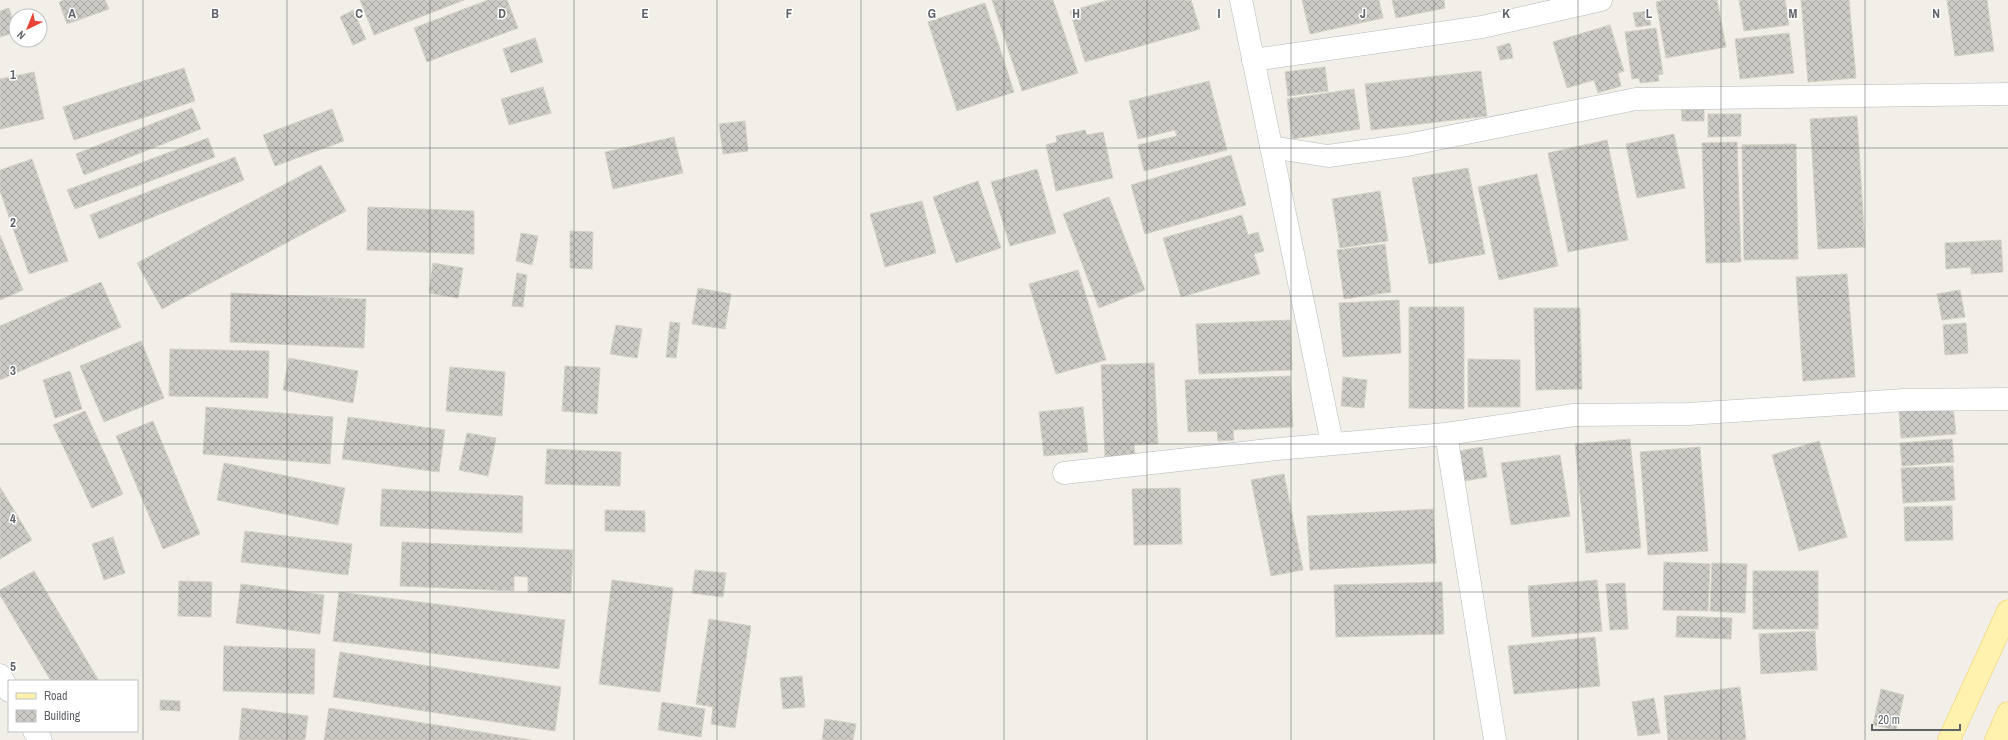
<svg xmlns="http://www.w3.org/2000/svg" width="2008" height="740" font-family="'Archivo Narrow',sans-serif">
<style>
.building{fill:url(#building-cross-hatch);stroke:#d6d1c6}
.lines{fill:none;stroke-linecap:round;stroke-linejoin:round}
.minor-casing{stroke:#b5b8bc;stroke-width:23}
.major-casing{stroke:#f2c960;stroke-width:23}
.minor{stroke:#fff;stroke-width:22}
.major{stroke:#fff2af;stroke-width:22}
.grid{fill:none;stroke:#5f6368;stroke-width:1;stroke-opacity:0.55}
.grid-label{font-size:13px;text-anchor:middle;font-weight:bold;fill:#5f6368;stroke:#fff;stroke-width:3;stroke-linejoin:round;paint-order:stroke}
</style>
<defs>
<pattern id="building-cross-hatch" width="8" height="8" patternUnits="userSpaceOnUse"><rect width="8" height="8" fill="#cccac5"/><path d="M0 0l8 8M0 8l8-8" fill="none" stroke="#a9a8a4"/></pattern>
</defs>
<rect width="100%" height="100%" fill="#f1efe8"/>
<g class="building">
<polygon points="64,0 105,0 109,9 67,24 59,2"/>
<polygon points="360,0 464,0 374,35"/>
<polygon points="488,0 507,0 518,28 427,62 414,28"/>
<polygon points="992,0 1053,0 1078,73 1022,91"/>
<polygon points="1109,0 1191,0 1200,29 1085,62 1070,11"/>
<polygon points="1302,0 1379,0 1383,18 1310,34"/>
<polygon points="1392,0 1444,0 1445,8 1396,18"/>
<polygon points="1665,0 1717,0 1726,47 1666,58 1656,2"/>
<polygon points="1739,0 1785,0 1789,25 1744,31"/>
<polygon points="1801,0 1849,0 1856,78 1808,82"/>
<polygon points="1947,0 1987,0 1994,51 1955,56"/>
<polygon points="985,3 1014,92 957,111 928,22"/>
<polygon points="9,8 16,32 0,37 0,11"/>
<polygon points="353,10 366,39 353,45 340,17"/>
<polygon points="1648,11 1651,25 1636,27 1633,13"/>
<polygon points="1610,25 1624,71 1618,73 1621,86 1598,93 1594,80 1567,88 1553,42"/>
<polygon points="1656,28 1663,74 1658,75 1659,81 1640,83 1639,78 1632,79 1625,32"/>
<polygon points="1789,33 1794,73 1740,79 1735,39"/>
<polygon points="535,38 543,62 511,73 503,49"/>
<polygon points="1510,43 1513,58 1500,60 1497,47"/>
<polygon points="1325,67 1328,91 1288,96 1285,72"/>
<polygon points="184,68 195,101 74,140 63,107"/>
<polygon points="1481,71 1487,116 1371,130 1365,84"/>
<polygon points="34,72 44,119 0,129 0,79"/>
<polygon points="1209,81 1227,150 1144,171 1138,145 1177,136 1175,130 1138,139 1129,101"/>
<polygon points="543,87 551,113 509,125 501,99"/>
<polygon points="1354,89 1360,129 1292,139 1287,99"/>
<polygon points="1681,105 1704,105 1704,121 1682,121"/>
<polygon points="192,108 201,129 84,175 76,154"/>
<polygon points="332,109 344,141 275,166 263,135"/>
<polygon points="1708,114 1741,114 1741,136 1708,137"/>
<polygon points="1857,116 1865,247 1818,249 1810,119"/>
<polygon points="745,121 748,151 723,154 719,124"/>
<polygon points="1085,130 1087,135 1103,132 1113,178 1056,191 1046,145 1057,142 1056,136"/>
<polygon points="1674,134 1685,188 1637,198 1626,144"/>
<polygon points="674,137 683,173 613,189 605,152"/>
<polygon points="208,138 215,157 75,209 67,190"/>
<polygon points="1607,140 1628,240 1568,252 1548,153"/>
<polygon points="1737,142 1741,262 1706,263 1702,143"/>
<polygon points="1796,144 1798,259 1744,260 1742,145"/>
<polygon points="1231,155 1246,205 1145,234 1131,185"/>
<polygon points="235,157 244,180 99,239 90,215"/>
<polygon points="32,159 68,261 29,274 0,191 0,170"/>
<polygon points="321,165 346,211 162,309 137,263"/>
<polygon points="1468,168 1485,254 1429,264 1412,178"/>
<polygon points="1037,169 1056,233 1010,246 991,182"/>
<polygon points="1537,174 1558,266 1499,280 1478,187"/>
<polygon points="978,181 1001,248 956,263 933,197"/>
<polygon points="1380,191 1388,241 1340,248 1332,199"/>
<polygon points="1109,197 1145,290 1099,308 1063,214"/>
<polygon points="922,201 936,253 885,267 870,214"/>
<polygon points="368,207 474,211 474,254 367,250"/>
<polygon points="1242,215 1248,235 1258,232 1264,251 1254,254 1260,274 1181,297 1163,238"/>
<polygon points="570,231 593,232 592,269 570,268"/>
<polygon points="521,233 538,236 532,265 516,261"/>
<polygon points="0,235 23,290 0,300"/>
<polygon points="2001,240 2003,272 1971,274 1971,267 1946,269 1945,243"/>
<polygon points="1385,244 1391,292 1344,299 1337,250"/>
<polygon points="433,263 463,268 458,298 429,293"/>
<polygon points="1078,270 1106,360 1056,374 1029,284"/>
<polygon points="517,273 527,275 523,307 512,306"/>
<polygon points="1847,274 1855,377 1803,381 1796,277"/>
<polygon points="101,282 121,327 0,380 0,326"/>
<polygon points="698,288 731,294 725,329 692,324"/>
<polygon points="1960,290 1965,317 1942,320 1937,294"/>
<polygon points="231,293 366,299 364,348 230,342"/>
<polygon points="1399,300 1401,353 1343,357 1339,303"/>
<polygon points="1409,307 1464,307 1464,409 1409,408"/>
<polygon points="1534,308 1580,308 1582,389 1536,390"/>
<polygon points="1290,320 1292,370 1199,374 1196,324"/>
<polygon points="670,322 680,323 676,358 666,357"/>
<polygon points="1966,323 1968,353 1945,355 1943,325"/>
<polygon points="616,325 642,329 637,358 610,354"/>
<polygon points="141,341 164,398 104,422 80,366"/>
<polygon points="170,349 269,351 268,398 169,396"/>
<polygon points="289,358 358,371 353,403 283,390"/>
<polygon points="1468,359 1520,360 1520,407 1468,407"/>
<polygon points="1154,363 1158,444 1134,445 1135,455 1105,457 1101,365"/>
<polygon points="565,366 600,368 597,414 562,411"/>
<polygon points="450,367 505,372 502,416 446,411"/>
<polygon points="70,371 82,409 55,418 43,380"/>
<polygon points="1290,376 1293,427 1233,430 1234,440 1218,441 1217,431 1188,432 1185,380"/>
<polygon points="1343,377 1367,380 1364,408 1341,406"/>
<polygon points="206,407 333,417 330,464 203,454"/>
<polygon points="1083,407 1088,452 1044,456 1039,412"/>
<polygon points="1953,407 1956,434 1901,438 1899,411"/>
<polygon points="85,411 123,494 92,508 53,425"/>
<polygon points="348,417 445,430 439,472 342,459"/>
<polygon points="153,421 200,534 163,549 116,436"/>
<polygon points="467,433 496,438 488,476 459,470"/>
<polygon points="1630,439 1641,548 1586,553 1575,444"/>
<polygon points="1952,439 1954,462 1902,466 1900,443"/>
<polygon points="1819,441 1847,537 1799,551 1772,455"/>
<polygon points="1482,447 1487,477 1465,481 1459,451"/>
<polygon points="1700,447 1708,551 1648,555 1640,452"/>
<polygon points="547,449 621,452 620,486 545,484"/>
<polygon points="1560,455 1570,516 1511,525 1501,463"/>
<polygon points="224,463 345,488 338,525 217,500"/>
<polygon points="1953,466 1955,500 1903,503 1901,468"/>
<polygon points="1284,474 1303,570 1271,576 1251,480"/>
<polygon points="0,487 32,540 0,559"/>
<polygon points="1180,488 1182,544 1134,545 1132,489"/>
<polygon points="382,489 523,496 522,533 380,526"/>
<polygon points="1952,506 1953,540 1905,541 1904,507"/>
<polygon points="1433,509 1436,563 1310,570 1307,516"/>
<polygon points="605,510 645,511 645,532 605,531"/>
<polygon points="245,531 352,544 348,575 241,562"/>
<polygon points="113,537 125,573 104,580 92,544"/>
<polygon points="402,542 573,550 571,593 528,592 528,577 514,576 514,591 400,586"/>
<polygon points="1664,562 1710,564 1708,611 1663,610"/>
<polygon points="1712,563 1747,564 1745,613 1710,611"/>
<polygon points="695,570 726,573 723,597 692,593"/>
<polygon points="34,571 99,681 51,681 0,595 0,590"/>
<rect x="1753" y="571" width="65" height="58"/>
<polygon points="612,580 673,588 660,692 599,684"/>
<polygon points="1597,580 1602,631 1532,637 1528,586"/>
<polygon points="179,581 212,582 211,617 178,616"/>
<polygon points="1442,582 1444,634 1336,637 1334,585"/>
<polygon points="1625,583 1628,629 1610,630 1606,584"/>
<polygon points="241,584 324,595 320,634 236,623"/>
<polygon points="339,592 565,620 559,669 333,641"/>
<polygon points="1677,616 1732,618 1731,639 1676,637"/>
<polygon points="709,619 751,626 735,728 711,724 713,707 696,704"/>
<polygon points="1815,631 1817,670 1761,674 1759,634"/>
<polygon points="1595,637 1600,686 1514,694 1508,646"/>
<polygon points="224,646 315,649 314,694 223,691"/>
<polygon points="340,652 561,687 555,731 333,697"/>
<polygon points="802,676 805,707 783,709 780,678"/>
<polygon points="1740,687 1746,740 1668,740 1664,696"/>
<polygon points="1881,689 1904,695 1896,730 1873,725"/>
<polygon points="1654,698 1660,733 1638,736 1632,702"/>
<polygon points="160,700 180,701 180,711 160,710"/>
<polygon points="662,702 705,709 701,737 658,730"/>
<polygon points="242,708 308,716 305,740 239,740"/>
<polygon points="329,708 531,740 324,740"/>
<polygon points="825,719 856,724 853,740 822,740"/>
</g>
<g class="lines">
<defs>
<g id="minor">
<polyline points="1241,0 1332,443"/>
<polyline points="1253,60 1482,27 1601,0"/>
<polyline points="1271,147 1328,156 1407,145 1636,99 2008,94"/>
<polyline points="1446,434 1495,740"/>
<polyline points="1064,473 1268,450 1446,434 1574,415 1688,414 1904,400 2008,399"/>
<polyline points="0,675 9,691"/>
<polyline points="34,731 41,740"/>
</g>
<g id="major">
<polyline points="1949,740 2008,611"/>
<polyline points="1996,740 2008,713"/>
</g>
</defs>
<use href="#minor" class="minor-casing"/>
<use href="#major" class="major-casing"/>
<use href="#minor" class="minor"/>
<use href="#major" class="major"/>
</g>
<path class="grid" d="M143,0v740M287,0v740M430,0v740M574,0v740M717,0v740M861,0v740M1004,0v740M1147,0v740M1291,0v740M1434,0v740M1578,0v740M1721,0v740M1865,0v740M0,148h2008M0,296h2008M0,444h2008M0,592h2008"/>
<g class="grid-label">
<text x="72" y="18">A</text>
<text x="215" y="18">B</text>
<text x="359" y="18">C</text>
<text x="502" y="18">D</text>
<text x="645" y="18">E</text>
<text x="789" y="18">F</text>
<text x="932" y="18">G</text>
<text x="1076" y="18">H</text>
<text x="1219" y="18">I</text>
<text x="1363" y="18">J</text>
<text x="1506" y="18">K</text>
<text x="1649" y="18">L</text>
<text x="1793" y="18">M</text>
<text x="1936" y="18">N</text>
<text x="13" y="79">1</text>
<text x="13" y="227">2</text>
<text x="13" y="375">3</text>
<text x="13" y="523">4</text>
<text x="13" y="671">5</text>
</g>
<rect x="8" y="680" width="130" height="52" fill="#ffffff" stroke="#bfc1c3"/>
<rect x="16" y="693" width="20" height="6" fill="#fff2af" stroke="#bfc1c3"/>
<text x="44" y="700" font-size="12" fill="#5f6368">Road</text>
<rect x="16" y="710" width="20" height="12" fill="url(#building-cross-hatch)" stroke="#bfc1c3"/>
<text x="44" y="720" font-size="12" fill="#5f6368">Building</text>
<g transform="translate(28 28) rotate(223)"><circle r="19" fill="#ffffff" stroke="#bfc1c3"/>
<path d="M0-3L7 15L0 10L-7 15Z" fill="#ea4335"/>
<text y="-6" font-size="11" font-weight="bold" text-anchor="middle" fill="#5f6368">N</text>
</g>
<path d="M1872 724v6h88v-6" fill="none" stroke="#5f6368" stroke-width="2"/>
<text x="1878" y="724" font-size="12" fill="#5f6368" stroke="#ffffff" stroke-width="3" paint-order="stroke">20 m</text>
</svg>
